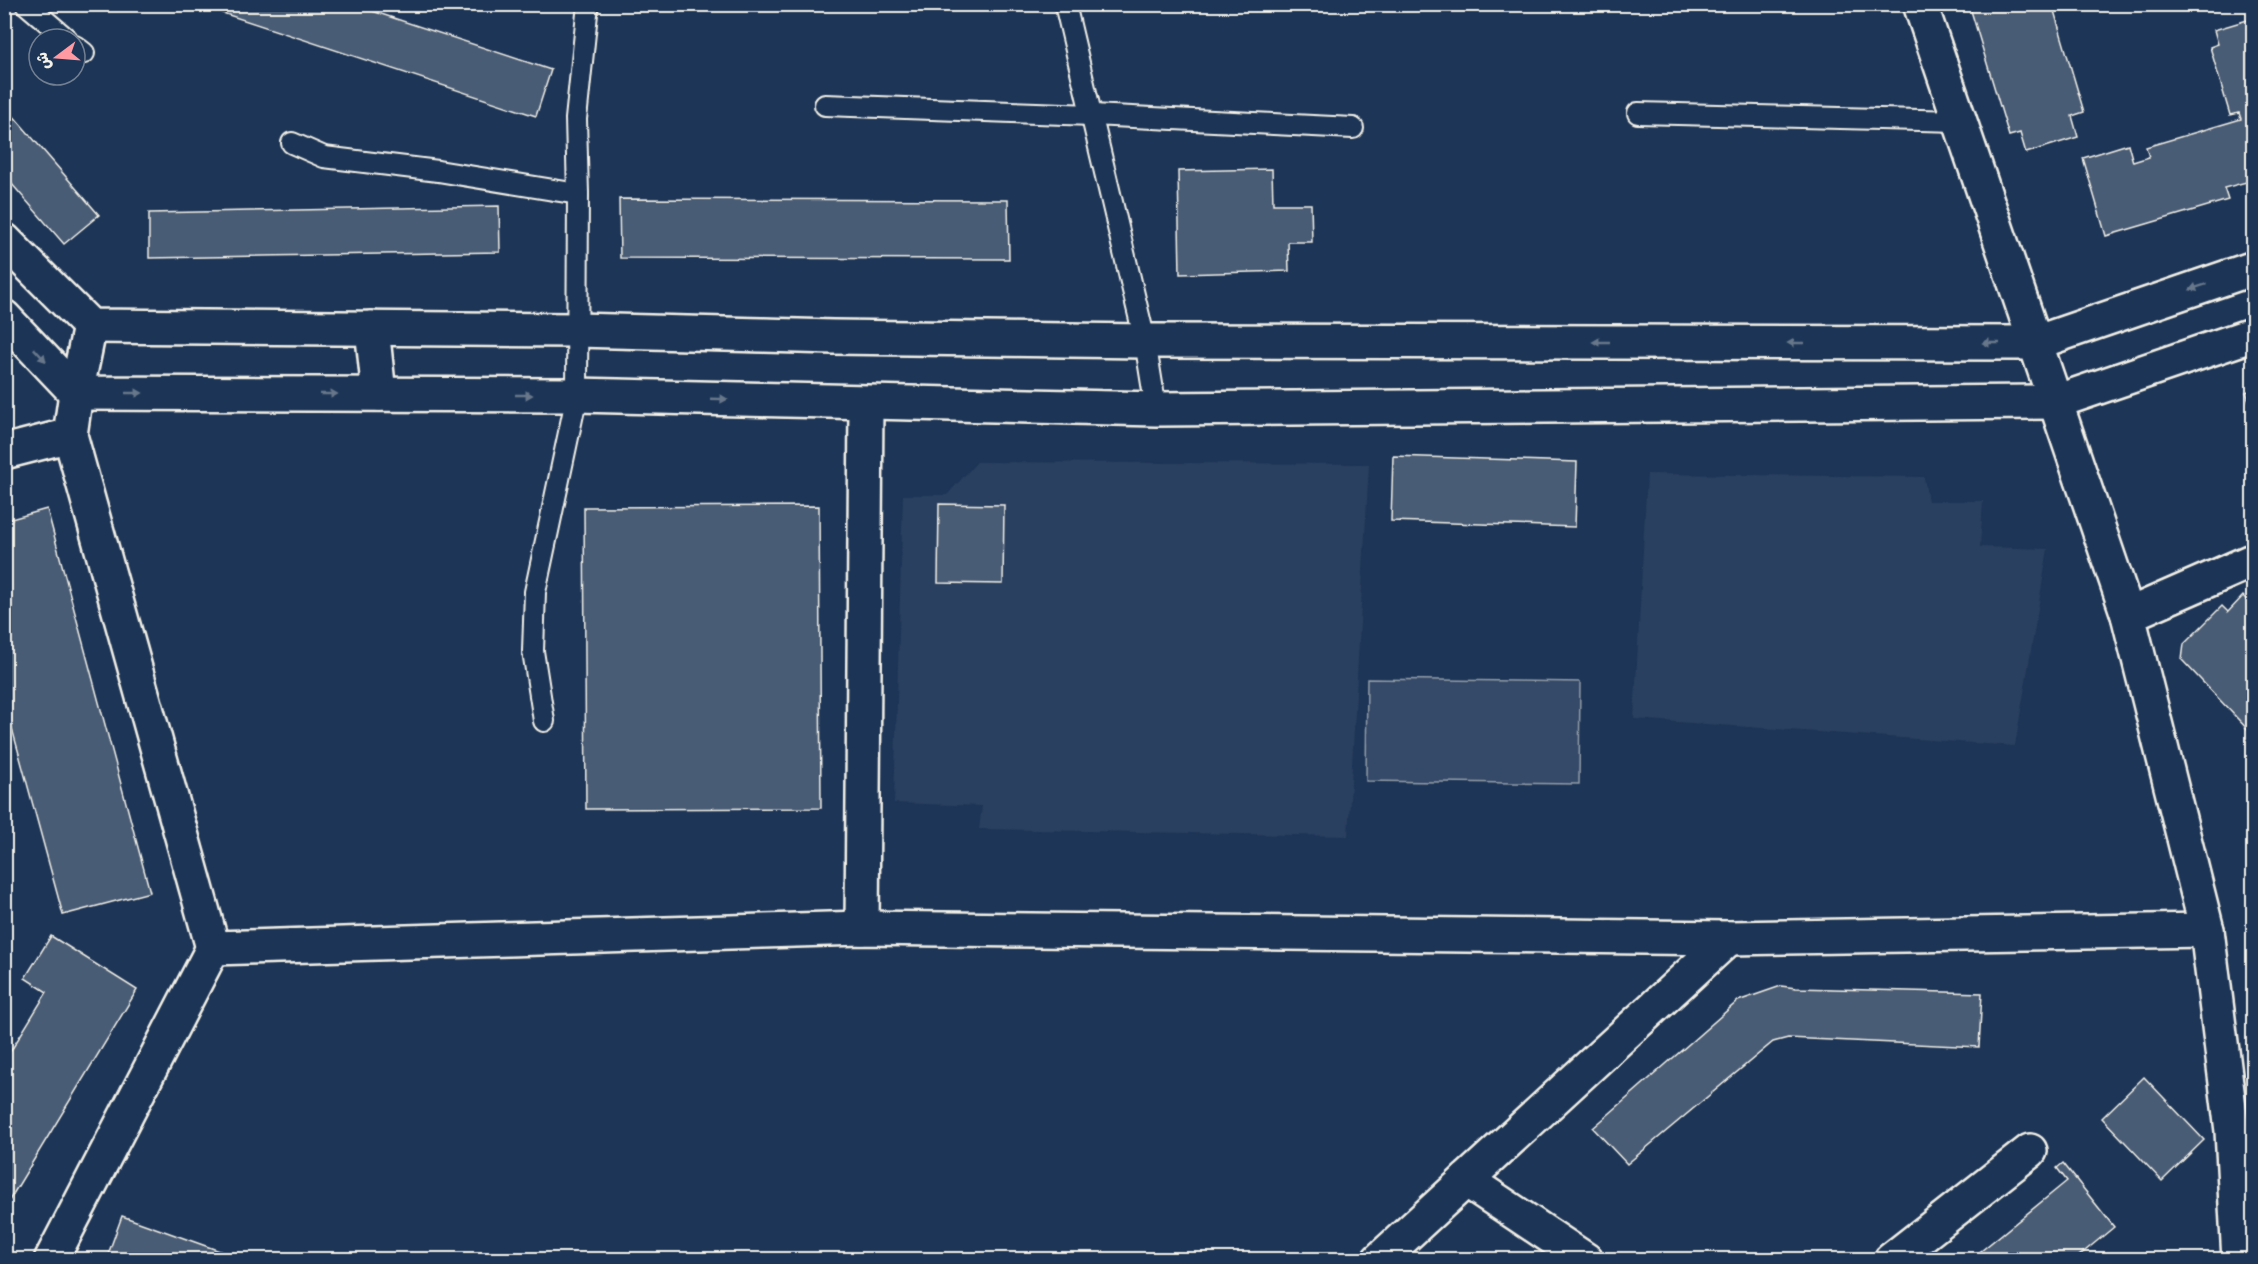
<svg xmlns="http://www.w3.org/2000/svg" width="2258" height="1264" font-family="Delius,'Playpen Sans Arabic',sans-serif">
<style>
.built{fill:#2a4060}
.green{fill:#354a67;stroke:#949ea8;stroke-width:1.5}
.building{fill:#485b74;stroke:#f4f1e8;stroke-width:1.5}
.lines{fill:none;stroke-linecap:round;stroke-linejoin:round}
.lane-casing{stroke:#f4f1e8;stroke-width:24}
.street-casing{stroke:#f4f1e8;stroke-width:38}
.lane{stroke:#1d3557;stroke-width:20}
.street{stroke:#1d3557;stroke-width:33}
.oneway{fill:#68778a}
</style>
<rect width="100%" height="100%" fill="#1d3557"/>
<filter id="ink" filterUnits="userSpaceOnUse"><feTurbulence type="fractalNoise" baseFrequency=".0167" numOctaves="2"/><feDisplacementMap in="SourceGraphic" scale="12" xChannelSelector="R" yChannelSelector="G"/><feConvolveMatrix kernelMatrix="1 2 1 2 8 2 1 2 1" color-interpolation-filters="sRGB"/></filter>
<g filter="url(#ink)">
<g class="built">
<polygon points="977,462 1369,464 1348,836 979,829 982,806 894,803 903,495 947,495"/>
<polygon points="1647,474 1924,477 1928,501 1983,501 1980,547 2048,549 2015,746 1634,719"/>
</g>
<polygon class="green" points="1367,679 1580,682 1579,784 1366,781"/>
<g class="building">
<polygon points="195,4 351,4 551,70 536,116"/>
<polygon points="1969,4 2052,4 2084,112 2072,116 2078,137 2026,153 2020,133 2009,136"/>
<polygon points="2254,18 2254,180 2224,188 2228,200 2106,236 2083,158 2128,144 2133,162 2149,157 2146,147 2241,119 2239,113 2230,115 2210,47 2218,44 2214,30"/>
<polygon points="4,105 99,215 64,244 4,175"/>
<polygon points="1272,169 1273,204 1311,204 1312,242 1288,242 1289,271 1180,274 1178,171"/>
<polygon points="619,199 1008,200 1009,259 620,258"/>
<polygon points="499,206 500,252 149,258 149,213"/>
<polygon points="2254,389 2254,414 2246,392"/>
<polygon points="1393,456 1577,462 1575,527 1391,521"/>
<polygon points="939,504 1004,505 1003,584 938,583"/>
<polygon points="819,506 821,808 586,809 584,507"/>
<polygon points="47,509 150,892 63,915 4,699 4,521"/>
<polygon points="2243,596 2254,607 2254,746 2248,740 2253,735 2182,660 2184,644 2222,606 2228,612"/>
<polygon points="51,936 137,990 4,1209 4,1062 47,992 25,978"/>
<polygon points="1781,986 1796,988 1982,993 1979,1047 1788,1038 1773,1042 1627,1164 1593,1128 1738,1001"/>
<polygon points="2144,1077 2204,1140 2162,1181 2102,1118"/>
<polygon points="2063,1163 2114,1227 2074,1260 1970,1260 2067,1181 2057,1168"/>
<polygon points="122,1216 245,1260 106,1260"/>
</g>
<g class="lines">
<defs>
<g id="lane">
<polyline points="26,4 67,39"/>
<polyline points="1065,4 1145,341 1156,409"/>
<polyline points="75,46 84,53"/>
<polyline points="825,105 1092,115 1353,128"/>
<polyline points="1638,113 1959,121"/>
<polyline points="292,143 324,157 438,171 578,194"/>
<polyline points="544,721 533,651 535,592 577,395 578,194 576,119 588,4"/>
</g>
<g id="street">
<polyline points="1920,4 2128,615 2207,930 2232,1131 2239,1260"/>
<polyline points="4,240 90,326 577,330 833,337 1145,341 2035,343 2254,268"/>
<polyline points="4,317 76,393 577,395 1156,409 2055,402 2254,334"/>
<polyline points="90,326 76,393 70,435 213,948 862,928 1729,938 2207,930"/>
<polyline points="372,328 379,394"/>
<polyline points="4,452 70,435"/>
<polyline points="2128,615 2254,560"/>
<polyline points="862,928 866,404"/>
<polyline points="1466,1180 1586,1260"/>
<polyline points="51,1260 213,948"/>
<polyline points="1379,1260 1729,938"/>
<polyline points="1891,1260 2030,1151"/>
</g>
</defs>
<use href="#lane" class="lane-casing"/>
<use href="#street" class="street-casing"/>
<use href="#lane" class="lane"/>
<use href="#street" class="street"/>
</g>
<defs><path id="oneway-solid" d="M-6-.8H1V-3.2L6.5 0L1 3.2V.8H-6Z" transform="scale(1.5)"/></defs>
<g class="oneway">
<use href="#oneway-solid" transform="translate(2198 287) rotate(161)"/>
<use href="#oneway-solid" transform="translate(1601 342) rotate(-180)"/>
<use href="#oneway-solid" transform="translate(1796 343) rotate(-180)"/>
<use href="#oneway-solid" transform="translate(1991 343) rotate(-180)"/>
<use href="#oneway-solid" transform="translate(40 355) rotate(47)"/>
<use href="#oneway-solid" transform="translate(134 393)"/>
<use href="#oneway-solid" transform="translate(329 394)"/>
<use href="#oneway-solid" transform="translate(524 395)"/>
<use href="#oneway-solid" transform="translate(719 399) rotate(2)"/>
</g>
</g>
<rect width="2258" height="1264" fill="none" stroke="#1d3557" stroke-width="24"/>
<rect x="12" y="12" width="2234" height="1240" fill="none" stroke="#f4f1e8" stroke-width="2" filter="url(#ink)"/>
<g transform="translate(57 57) rotate(254)"><circle r="28" fill="#1d3557" stroke="#738091" stroke-width="1.5"/>
<path d="M0-4.5L10 22L0 15L-10 22Z" fill="#ff9aa2"/>
<text y="-9" font-size="16" font-weight="bold" text-anchor="middle" fill="#f4f1e8">ش</text>
</g>
</svg>
